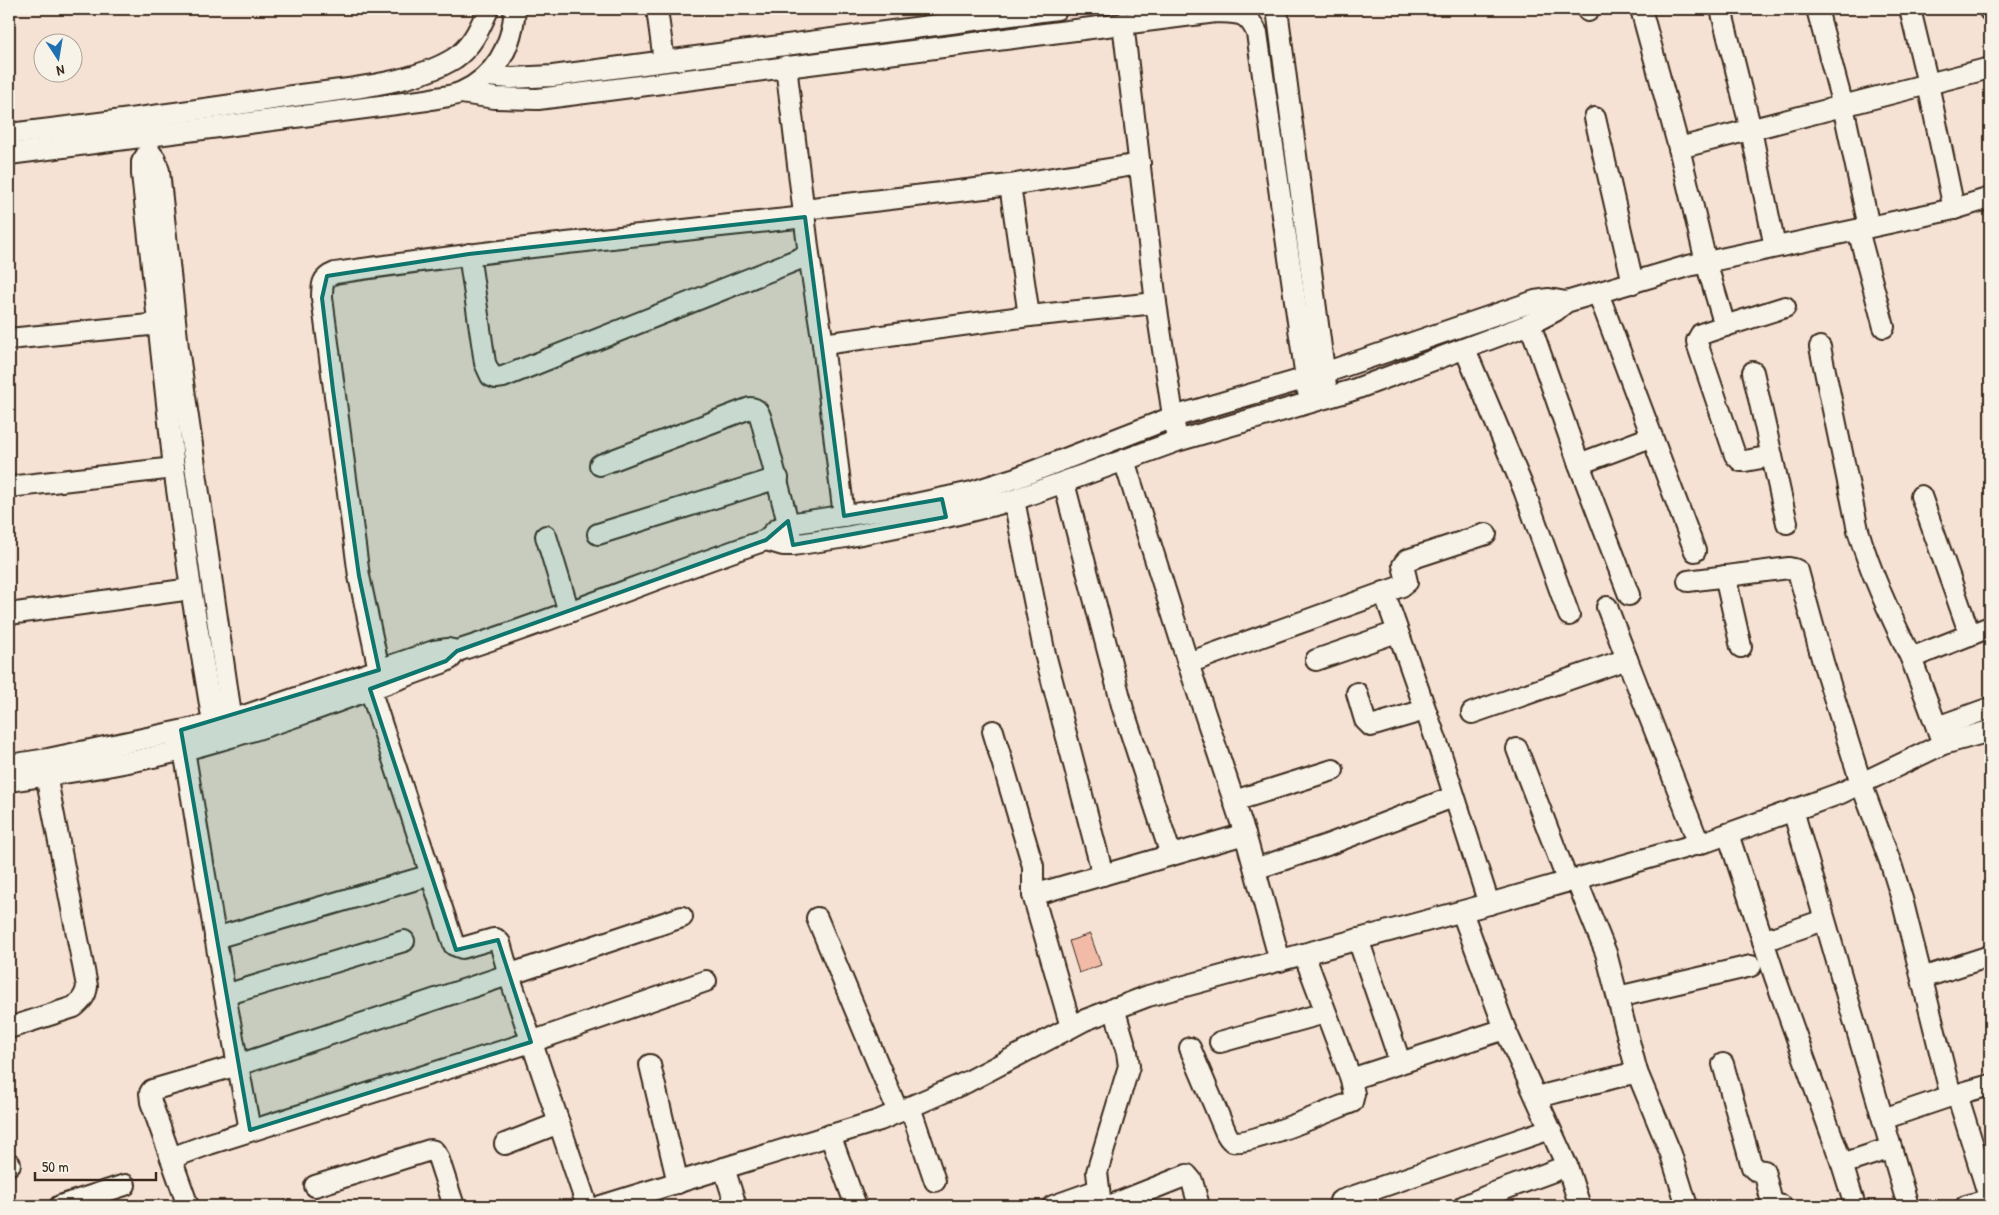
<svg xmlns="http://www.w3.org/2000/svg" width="1999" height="1215" font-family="'Patrick Hand',sans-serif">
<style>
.building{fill:#f2bba7;stroke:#3b2a1e}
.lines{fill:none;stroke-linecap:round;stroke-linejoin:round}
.minor-casing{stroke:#3b2a1e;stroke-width:24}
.minor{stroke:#f7f3e8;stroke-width:20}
.marked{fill:#0f766e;fill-opacity:0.2;stroke:#0f766e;stroke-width:4;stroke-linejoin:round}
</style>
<rect width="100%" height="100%" fill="#f6e2d4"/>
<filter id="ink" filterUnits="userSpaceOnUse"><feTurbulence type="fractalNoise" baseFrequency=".02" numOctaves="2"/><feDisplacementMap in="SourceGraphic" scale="10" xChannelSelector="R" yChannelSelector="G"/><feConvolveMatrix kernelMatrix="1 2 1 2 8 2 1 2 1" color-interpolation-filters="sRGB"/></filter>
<g filter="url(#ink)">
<polygon class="building" points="1090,934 1101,965 1079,973 1069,941"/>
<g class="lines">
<defs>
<g id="minor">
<polyline points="657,9 664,61"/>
<polyline points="1277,9 1326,386"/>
<polyline points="1587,9 1588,11"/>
<polyline points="1641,9 1679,148 1706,262 1725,326 1701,334 1697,341 1698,346 1735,455 1741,461 1745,461 1772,456"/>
<polyline points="1721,9 1751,130 1775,247"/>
<polyline points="1817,9 1843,106 1869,227"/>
<polyline points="1990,9 1990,11"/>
<polyline points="1123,23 1156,303 1175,429"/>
<polyline points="786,66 809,255 823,344 844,516"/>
<polyline points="487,76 511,78 553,76 1057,9"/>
<path d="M461,93l34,5 43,1 678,-87c23,1 31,-1 41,21l51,359"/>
<polyline points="146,118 149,151 155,159 159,171 178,348 234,736"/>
<polyline points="1595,118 1633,283"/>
<path d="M9,134c93,-11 185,-23 277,-37 50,-7 127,-12 169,-39 16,-11 24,-28 32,-46v-3"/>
<polyline points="1679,148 1928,84 1910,9"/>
<polyline points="149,151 142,162 142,174 174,468 191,589 216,741"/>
<path d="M9,154l418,-54c11,-3 25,-3 35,-8 35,-16 50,-46 53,-83"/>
<polyline points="1010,185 1029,316"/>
<polyline points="804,209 1010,185 1140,164"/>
<polyline points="1954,209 1928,84 1990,68"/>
<polyline points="1858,230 1884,327"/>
<polyline points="469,254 485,363 491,376 496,378 503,377 809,255"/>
<polyline points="1598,293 1695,551"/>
<polyline points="1530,324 1579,464 1629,595"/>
<polyline points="1725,326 1785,307"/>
<polyline points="9,339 159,324"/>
<polyline points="823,344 1029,316 1156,303"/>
<path d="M1820,347l38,183c13,45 33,86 53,128"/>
<polyline points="1465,349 1524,490 1569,615"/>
<polyline points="1753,372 1787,523"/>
<polyline points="1124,460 1188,663 1245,834 1280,961"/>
<polyline points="1579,464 1651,437"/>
<path d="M600,465l150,-57c7,0 9,5 11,11l31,119"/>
<polyline points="1064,483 1123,709 1171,855"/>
<polyline points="9,487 174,468"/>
<polyline points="1921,496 1970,635"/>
<polyline points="1014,500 1044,650 1103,875"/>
<polyline points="598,534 778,478"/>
<polyline points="546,536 569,612"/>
<polyline points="766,540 783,545 793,545 846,537 946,517 1014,500 1177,441 1353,390 1530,324 1555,311 1566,302 1688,266 1954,209 1990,198"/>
<polyline points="1725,576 1741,647"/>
<polyline points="1688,581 1789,568 1794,569 1798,571 1823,662 1861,783 1891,864 1902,899 1951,1096"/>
<polyline points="1384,592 1440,751 1489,904"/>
<polyline points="1607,607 1627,659"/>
<polyline points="9,614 191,589"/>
<polyline points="1316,660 1397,632"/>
<polyline points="1188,663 1402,586 1407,582 1403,565 1407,560 1486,534"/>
<path d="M379,670l-20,-94 -37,-278c0,-14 0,-20 13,-25 156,-23 313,-39 470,-56"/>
<polyline points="370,689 454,945 462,948 493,939 496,939 500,943 509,975 587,1206"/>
<polyline points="1357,693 1365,720 1371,726 1425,710"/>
<polyline points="1472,713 1627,659 1699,844"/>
<polyline points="1937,727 1990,708"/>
<polyline points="993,731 1033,866 1033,895 1071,1027"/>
<polyline points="182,738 225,995 250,1130"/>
<polyline points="1943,744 1990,731"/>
<polyline points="1517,749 1568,882"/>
<path d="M9,765l39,-6 184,-39 202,-69 14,-2 9,2c104,-33 205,-76 309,-111l11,-11 11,-5 113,-17 71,-15 44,-14 157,-61 151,-44 211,-72 14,-2 17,3"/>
<path d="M9,781c70,-10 140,-20 208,-40 76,-21 150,-51 225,-78l8,-4 7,-8"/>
<polyline points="1234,801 1333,770"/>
<polyline points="1793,810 1908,1206"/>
<polyline points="1728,834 1775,977 1842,1164 1855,1206"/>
<polyline points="1255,869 1327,845 1453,797"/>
<polyline points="1576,879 1606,953 1637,1072 1671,1154 1687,1206"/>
<polyline points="1033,895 1245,834"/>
<polyline points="1462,912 1505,1029 1567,1166 1580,1206"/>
<polyline points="817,918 898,1112"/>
<polyline points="215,938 431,875"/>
<polyline points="1358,939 1400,1062"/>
<polyline points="1763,941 1824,920"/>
<polyline points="1922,978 1990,956"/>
<polyline points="225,995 404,941"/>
<polyline points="1618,997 1751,966"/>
<path d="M9,1028l65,-21c7,-6 12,-11 13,-21l-41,-211"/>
<polyline points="1220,1042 1325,1013"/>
<path d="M1190,1048l36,85c2,3 3,7 7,8 15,5 101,-32 119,-39l2,-8 -3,-15 -47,-125"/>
<polyline points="1723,1064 1752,1167 1755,1170 1764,1171 1772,1203 1782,1206"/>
<polyline points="650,1065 678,1183"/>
<polyline points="1351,1079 1505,1029"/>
<polyline points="1957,1094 1990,1200"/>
<polyline points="1537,1097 1637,1072"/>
<polyline points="910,1107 935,1181"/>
<polyline points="1883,1119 1951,1096 1990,1085"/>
<polyline points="830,1135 856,1206"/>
<polyline points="505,1144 559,1123"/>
<polyline points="171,1158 209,1144 531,1042 706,981"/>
<polyline points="1842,1164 1891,1148"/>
<polyline points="9,1165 10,1164"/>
<polyline points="724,1168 736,1206"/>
<polyline points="315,1186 430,1150 434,1151 438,1157 454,1206"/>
<polyline points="60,1206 125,1185"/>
<polyline points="188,1206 151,1102 150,1093 152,1090 238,1065 682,917"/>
<polyline points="601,1206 880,1120 967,1082 1085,1020 1148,996 1489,904 1708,841 1841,793 1943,744 1911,658 1990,627"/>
<polyline points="1053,1206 1098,1190"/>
<polyline points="1101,1206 1097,1172 1129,1066 1127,1052 1114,1008"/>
<polyline points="1109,1206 1187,1175 1192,1181 1199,1206"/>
<polyline points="1343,1206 1340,1201 1550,1129"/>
<polyline points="1464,1206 1494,1193 1567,1166"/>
<polyline points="1966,1206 1990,1199"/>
</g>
</defs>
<use href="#minor" class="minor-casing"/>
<use href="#minor" class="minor"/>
</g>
</g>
<path class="marked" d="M805,217l39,299 98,-17 4,18 -153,28 -5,-24 -22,19 -309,111 -11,10 -76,28 86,261 42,-10 33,102 -281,88 -69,-400 198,-60 -20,-94 -26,-186 -11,-92 5,-22 142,-22z"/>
<rect width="1999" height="1215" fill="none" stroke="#f7f3e8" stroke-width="30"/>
<rect x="15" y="15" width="1969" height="1185" fill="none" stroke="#3b2a1e" stroke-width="2" filter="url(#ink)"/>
<g transform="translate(58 58) rotate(168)"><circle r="24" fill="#f7f3e8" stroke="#aca397"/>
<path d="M0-4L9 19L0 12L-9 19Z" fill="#1f6fb2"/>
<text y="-8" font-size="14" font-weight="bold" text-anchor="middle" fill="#3b2a1e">N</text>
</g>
<path d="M35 1172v8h121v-8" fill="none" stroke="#3b2a1e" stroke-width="2.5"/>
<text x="42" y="1172" font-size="15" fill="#3b2a1e" stroke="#f7f3e8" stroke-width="4" paint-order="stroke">50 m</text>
</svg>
